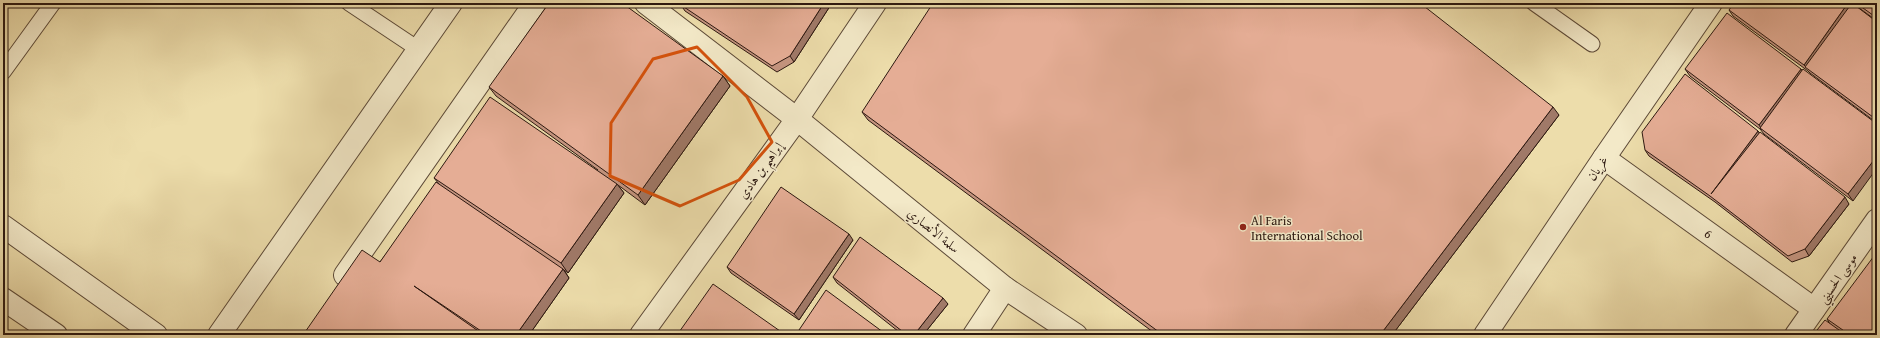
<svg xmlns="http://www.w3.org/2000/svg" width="1880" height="338" font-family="'Gentium Book Plus',Amiri,serif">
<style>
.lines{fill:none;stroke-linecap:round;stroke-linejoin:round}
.service-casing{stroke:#5c4937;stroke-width:17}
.minor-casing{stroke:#5c4937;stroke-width:24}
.tertiary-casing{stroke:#5c4937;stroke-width:24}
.service{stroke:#f3e9c8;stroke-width:15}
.minor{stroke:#f3e9c8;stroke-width:22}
.tertiary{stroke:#f3e9c8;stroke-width:22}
.wall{fill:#c59580;stroke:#2c1810}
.shaded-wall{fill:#a07968;stroke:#2c1810}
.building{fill:#e5ad95;stroke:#2c1810}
.marked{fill:none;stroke:#d5520c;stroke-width:3;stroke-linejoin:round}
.poi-dot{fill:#8f2418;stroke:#f3e9c8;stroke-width:1.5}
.labels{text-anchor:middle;stroke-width:3;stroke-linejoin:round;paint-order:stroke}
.street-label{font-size:13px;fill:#2c1810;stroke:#f3e9c8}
.poi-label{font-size:13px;fill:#2c1810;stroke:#f3e9c8;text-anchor:start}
</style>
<rect width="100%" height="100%" fill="#edddab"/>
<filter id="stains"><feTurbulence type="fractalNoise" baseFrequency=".005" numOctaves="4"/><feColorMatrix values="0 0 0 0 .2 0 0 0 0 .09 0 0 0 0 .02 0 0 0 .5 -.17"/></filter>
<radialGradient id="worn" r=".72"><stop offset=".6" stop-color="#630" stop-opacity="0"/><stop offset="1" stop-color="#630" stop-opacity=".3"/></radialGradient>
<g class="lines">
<defs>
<g id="service">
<polyline points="349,3 418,49"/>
<polyline points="1534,3 1592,44"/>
<polyline points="3,72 53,3"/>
</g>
<g id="minor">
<polyline points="646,3 797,119 1005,288 1076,335"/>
<path id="s1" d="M1604,158l210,151"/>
<polyline points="641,335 797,119 875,3"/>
<polyline points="974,335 1005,288"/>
<polyline points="1485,335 1604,158 1711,3"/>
<polyline points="1796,335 1877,220"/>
</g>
<g id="tertiary">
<polyline points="3,226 156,335"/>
<polyline points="345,275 535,3"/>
<polyline points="3,299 56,335"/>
<polyline points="219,335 451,3"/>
</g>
</defs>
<use href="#service" class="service-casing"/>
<use href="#minor" class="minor-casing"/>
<use href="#tertiary" class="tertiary-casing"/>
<use href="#service" class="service"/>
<use href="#minor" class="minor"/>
<use href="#tertiary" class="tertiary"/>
</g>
<g class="wall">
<polygon points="832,3 794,62 777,72 685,11 681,5"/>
<polygon points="1848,3 1850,6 1851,4 1849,3 1877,3 1877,21 1855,5 1854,4 1853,5 1877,22 1877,123 1810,73 1808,71 1733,16 1729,10"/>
<polygon points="1685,69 1801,69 1853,201 1764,134 1760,129 1690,76"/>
<polygon points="723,76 730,86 645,205 618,185 624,193 568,273 564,270 569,278 529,335 303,335 380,262 439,184 434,178 598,170 496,96 489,87"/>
<polygon points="862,112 1559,115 1392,335 1157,335 868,120"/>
<polygon points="1758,131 1759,133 1849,204 1809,256 1792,262 1715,202 1649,156 1645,150"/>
<polygon points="853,240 799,320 731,273 727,267"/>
<polygon points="833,277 948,304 923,335 903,335 837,283"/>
<polygon points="1827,319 1877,335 1813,335 1830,324"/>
</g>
<g class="shaded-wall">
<polygon points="824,3 832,3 794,62 790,56"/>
<polygon points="1848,3 1852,9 1806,67 1804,65"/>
<polygon points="1801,69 1805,75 1762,130 1759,125"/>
<polygon points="723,76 730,86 645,205 638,195"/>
<polygon points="1553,107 1559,115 1392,335 1380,335"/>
<polygon points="1758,131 1762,137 1711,194"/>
<polygon points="1877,156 1877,168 1853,201 1848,194"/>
<polygon points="617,184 624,193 568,273 561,263"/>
<polygon points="1845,197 1849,204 1809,256 1805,249"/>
<polygon points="849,234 853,240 799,320 794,314"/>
<polygon points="563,269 569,278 529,335 516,335"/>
<polygon points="943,298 948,304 923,335 914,335"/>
<polygon points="780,331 783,335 777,335"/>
</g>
<g class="building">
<polygon points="549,3 622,3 723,76 638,195 489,87"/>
<polygon points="682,3 824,3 790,56 772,66 681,5"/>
<polygon points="933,3 1420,3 1553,107 1380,335 1163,335 862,112"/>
<polygon points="1734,3 1848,3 1804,65 1729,10"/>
<polygon points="1852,3 1877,22 1877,120 1805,67"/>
<polygon points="1856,3 1877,3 1877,18"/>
<polygon points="1727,13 1801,69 1759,125 1685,69"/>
<polygon points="1803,69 1877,124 1877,156 1848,194 1760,128"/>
<polygon points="1685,74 1758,131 1711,194 1760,132 1845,197 1805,249 1788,256 1710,196 1645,150 1642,132"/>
<polygon points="490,97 617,184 561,263 434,178"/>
<polygon points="436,182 563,269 516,335 487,335 414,286 484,335 303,335 362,250 380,262"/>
<polygon points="781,187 849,234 794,314 727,267"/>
<polygon points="860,237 943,298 914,335 907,335 833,277"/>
<polygon points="1877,252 1877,335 1850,335 1827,319"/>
<polygon points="713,284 780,331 777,335 677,335"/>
<polygon points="826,290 887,335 805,335 799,330"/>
<polygon points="1825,320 1846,335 1813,335"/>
<polygon points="1014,332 1018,335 1012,335"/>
</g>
<path class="marked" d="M697,47l50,50 25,45 -33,38 -59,26 -70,-30 1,-53 42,-64z"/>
<circle class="poi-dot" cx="1243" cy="227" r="4"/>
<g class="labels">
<g class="street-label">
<text transform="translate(1597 168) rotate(-56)" y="5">غريان</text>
<text transform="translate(760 170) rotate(-54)" y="5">إبراهيم بن هادي</text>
<text transform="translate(934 230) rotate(39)" y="5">سلمة الأنصاري</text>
<text dy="5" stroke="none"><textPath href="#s1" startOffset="129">6</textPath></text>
<text transform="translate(1837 278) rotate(-55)" y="5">موسى الحسيني</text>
</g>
<g class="poi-label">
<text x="1251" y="225">Al Faris<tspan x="1251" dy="15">International School</tspan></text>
</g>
</g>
<rect width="1880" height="338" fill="none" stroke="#edddab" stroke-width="16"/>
<rect x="4" y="4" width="1872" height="330" fill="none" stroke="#2c1810" stroke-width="2"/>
<rect x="8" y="8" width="1864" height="322" fill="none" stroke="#2c1810"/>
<rect width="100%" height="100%" filter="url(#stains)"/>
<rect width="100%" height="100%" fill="url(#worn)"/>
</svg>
